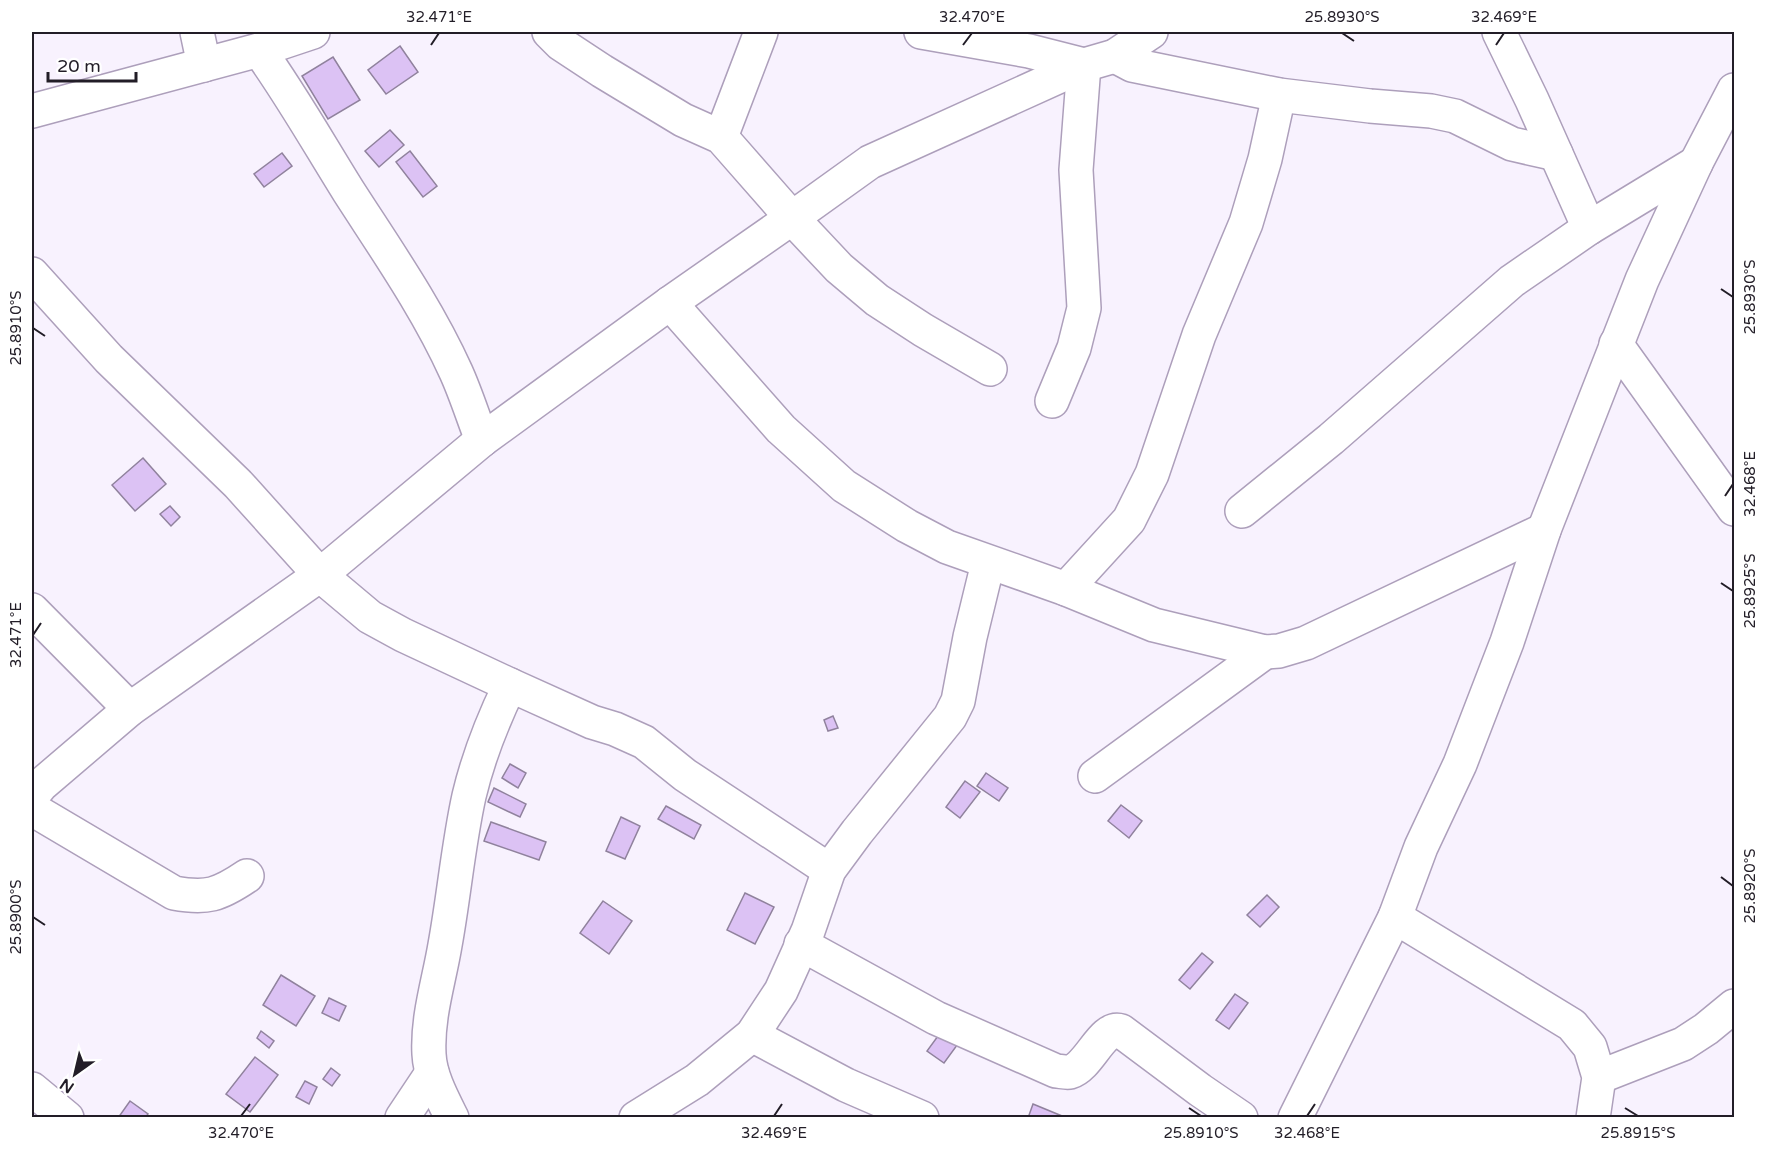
<svg xmlns="http://www.w3.org/2000/svg" width="1766" height="1149" font-family="'Varela Round',sans-serif">
<style>
.building{fill:#dcc2f4;stroke:#90829d;stroke-width:1.5}
.lines{fill:none;stroke-linecap:round;stroke-linejoin:round}
.minor-casing{stroke:#ad9fbb;stroke-width:36}
.minor{stroke:#fff;stroke-width:33}
.ticks{fill:none;stroke:#221d27;stroke-width:2}
.neatline{fill:none;stroke:#221d27;stroke-width:2}
.ticks-label{font-size:15px;text-anchor:middle;fill:#221d27}
</style>
<rect width="100%" height="100%" fill="#f8f2fe"/>
<g class="building">
<polygon points="400,46 418,72 386,94 368,70"/>
<polygon points="333,57 360,100 328,119 302,76"/>
<polygon points="390,130 404,145 379,167 365,151"/>
<polygon points="410,151 437,186 423,197 396,162"/>
<polygon points="282,153 292,166 264,187 254,174"/>
<polygon points="143,458 166,484 135,511 112,485"/>
<polygon points="170,506 180,517 171,526 160,514"/>
<polygon points="833,716 838,728 828,731 824,720"/>
<polygon points="510,764 526,773 518,788 502,778"/>
<polygon points="986,773 1008,788 999,801 977,786"/>
<polygon points="965,781 980,792 960,818 946,807"/>
<polygon points="494,788 526,804 520,817 488,802"/>
<polygon points="1121,805 1142,821 1129,838 1108,821"/>
<polygon points="666,806 701,825 694,839 658,819"/>
<polygon points="621,817 640,826 625,859 606,851"/>
<polygon points="491,822 546,842 539,860 484,841"/>
<polygon points="745,893 774,907 755,944 727,930"/>
<polygon points="1267,895 1279,907 1260,927 1247,915"/>
<polygon points="603,901 632,921 609,954 580,933"/>
<polygon points="1202,953 1213,962 1190,989 1179,980"/>
<polygon points="281,975 315,996 296,1026 263,1005"/>
<polygon points="1235,994 1248,1003 1229,1029 1216,1020"/>
<polygon points="329,998 346,1006 339,1021 322,1013"/>
<polygon points="946,1025 963,1037 944,1063 927,1051"/>
<polygon points="261,1031 274,1041 269,1048 257,1038"/>
<polygon points="255,1057 278,1075 250,1112 226,1094"/>
<polygon points="331,1068 340,1075 332,1086 323,1079"/>
<polygon points="305,1081 317,1087 309,1104 296,1097"/>
<polygon points="130,1101 148,1114 145,1118 118,1118"/>
<polygon points="1033,1104 1062,1116 1061,1118 1028,1118"/>
</g>
<g class="lines">
<defs>
<g id="minor">
<polyline points="197,32 204,65"/>
<polyline points="549,32 561,44 602,71 683,120 721,137 792,218 839,268 877,300 923,330 990,369"/>
<polyline points="921,32 1029,51 1084,65 1076,170 1084,308 1074,348 1052,401"/>
<polyline points="1499,32 1532,100 1589,228"/>
<path d="M259,50c33,46 60,94 90,142 38,59 78,116 107,180 10,22 17,45 26,68"/>
<polyline points="1115,56 1132,65 1279,95 1370,106 1431,111 1455,116 1512,144 1556,154"/>
<polyline points="32,111 259,50 313,32"/>
<polyline points="721,137 761,32"/>
<polyline points="32,274 109,359 238,484 320,575 370,617 403,635 510,685 592,722 615,729 644,742 685,775 829,870"/>
<polyline points="670,303 781,429 844,486 907,526 947,547 1066,589 1154,625 1265,652 1279,651 1306,643 1544,530"/>
<polyline points="1616,344 1734,509"/>
<polyline points="1242,511 1331,439 1512,281 1589,228 1696,163"/>
<polyline points="1066,589 1129,520 1152,474 1199,335 1246,223 1265,159 1279,95"/>
<polyline points="32,610 130,709"/>
<polyline points="1095,776 1265,652"/>
<polyline points="32,796 41,785 130,709 320,575 482,440 670,303 792,218 870,162 1084,65 1115,56 1151,32"/>
<path d="M32,809l142,84c33,6 45,2 73,-17"/>
<polyline points="1395,917 1572,1025 1590,1047 1599,1077 1593,1118"/>
<path d="M801,944l135,74 120,53c4,0 10,2 14,1 20,-6 32,-47 51,-41l79,59 41,28"/>
<polyline points="752,1035 846,1085 922,1118"/>
<polyline points="1599,1077 1683,1044 1706,1029 1734,1006"/>
<polyline points="32,1089 67,1118"/>
<polyline points="402,1118 432,1073"/>
<path d="M452,1118c-10,-20 -22,-42 -23,-64 -2,-37 10,-73 16,-109 9,-49 13,-99 24,-149 9,-38 24,-76 41,-111"/>
<polyline points="636,1118 697,1080 752,1035 781,991 808,931 829,870 857,832 950,717 958,701 970,637 988,563"/>
<polyline points="1295,1118 1395,917 1421,847 1460,764 1507,642 1544,530 1642,280 1696,163 1734,90"/>
</g>
</defs>
<use href="#minor" class="minor-casing"/>
<use href="#minor" class="minor"/>
</g>
<path class="ticks" d="M1342,33l12,8M431,45l8,-12M963,45l9,-12M1496,45l8,-12M1721,289l12,8M33,328l12,8M1725,496l8,-12M1721,583l12,8M33,635l8,-12M1721,877l12,9M33,917l12,8M1189,1108l12,8M1625,1108l13,8M241,1116l9,-12M774,1116l8,-12M1307,1116l8,-12"/>
<rect width="1766" height="1149" fill="none" stroke="#ffffff" stroke-width="66"/>
<g transform="translate(75 1074) rotate(214)" stroke="#ffffff" stroke-width="4.5" paint-order="stroke">
<path d="M0-4.5L10 22L0 15L-10 22Z" fill="#221d27"/>
<text y="-9" font-size="16" font-weight="bold" text-anchor="middle" fill="#221d27">N</text>
</g>
<path d="M48 72v9h88v-9" fill="none" stroke="#221d27" stroke-width="3"/>
<text x="57" y="72" font-size="18" fill="#221d27" stroke="#ffffff" stroke-width="4.5" paint-order="stroke">20 m</text>
<rect x="33" y="33" width="1700" height="1083" class="neatline"/>
<g class="ticks-label">
<text x="439" y="22">32.471°E</text>
<text x="972" y="22">32.470°E</text>
<text x="1342" y="22">25.8930°S</text>
<text x="1504" y="22">32.469°E</text>
<text transform="translate(1750 297) rotate(-90)" y="5">25.8930°S</text>
<text transform="translate(16 328) rotate(-90)" y="5">25.8910°S</text>
<text transform="translate(1750 484) rotate(-90)" y="5">32.468°E</text>
<text transform="translate(1750 591) rotate(-90)" y="5">25.8925°S</text>
<text transform="translate(16 635) rotate(-90)" y="5">32.471°E</text>
<text transform="translate(1750 886) rotate(-90)" y="5">25.8920°S</text>
<text transform="translate(16 917) rotate(-90)" y="5">25.8900°S</text>
<text x="241" y="1138">32.470°E</text>
<text x="774" y="1138">32.469°E</text>
<text x="1201" y="1138">25.8910°S</text>
<text x="1307" y="1138">32.468°E</text>
<text x="1638" y="1138">25.8915°S</text>
</g>
</svg>
